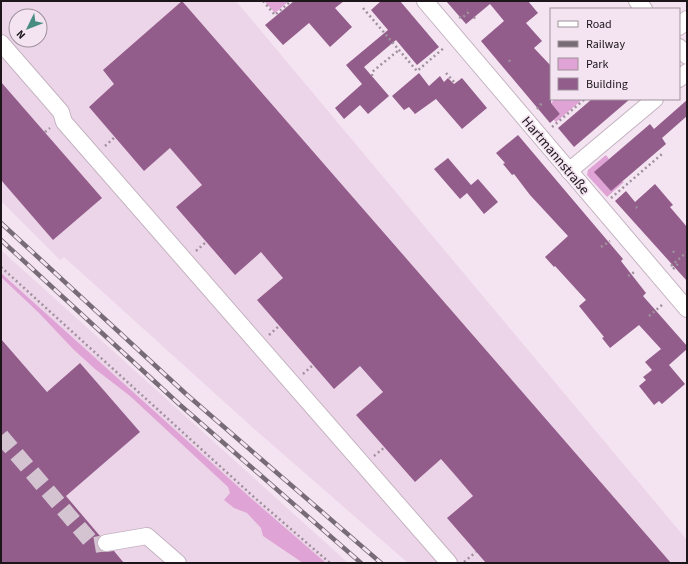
<svg xmlns="http://www.w3.org/2000/svg" width="688" height="564" font-family="'Source Sans 3',sans-serif">
<style>
.built{fill:#edd5e9;fill-rule:evenodd}
.green{fill:#dfa4d5}
.building{fill:#935d8b}
.lines{fill:none;stroke-linecap:round;stroke-linejoin:round}
.minor-tunnel{stroke:#d4c4d1;stroke-width:16;stroke-dasharray:16 8;stroke-linecap:butt}
.minor-casing{stroke:#c4b3c1;stroke-width:18}
.path{stroke:#9e919c;stroke-width:2.5;stroke-dasharray:2 3;stroke-linecap:butt}
.minor{stroke:#fff;stroke-width:16}
.rail-casing{stroke:#776c75;stroke-width:4.5}
.rail{stroke:#f4e3f1;stroke-width:3;stroke-dasharray:9;stroke-linecap:butt}
.labels{text-anchor:middle;stroke-width:3.5;stroke-linejoin:round;paint-order:stroke}
.street-label{font-size:14px;fill:#1c161b;stroke:#f4e3f1}
</style>
<rect width="100%" height="100%" fill="#f4e3f1"/>
<g class="built">
<path d="M1,1h235l451,539v23h-279l-156,-136 -188,-170 -4,3 -59,-59zM16,16h24v24h-24z"/>
<polygon points="1,250 346,561 348,563 1,563"/>
</g>
<g class="green">
<polygon points="264,1 289,1 275,13"/>
<polygon points="555,99 583,99 556,122 553,119 560,114 551,103"/>
<polygon points="606,155 609,159 595,172 624,182 607,197 587,175 588,170"/>
<polygon points="1,273 253,500 326,563 303,563 263,536 261,528 247,513 234,508 224,500 230,493 228,487 130,396 95,369 73,349 39,313 1,277"/>
</g>
<g class="building">
<polygon points="182,1 405,257 671,563 486,563 447,518 473,496 455,475 441,459 415,482 356,415 383,392 360,366 334,389 257,300 283,278 261,252 235,275 176,207 202,185 183,163 170,148 144,171 89,107 114,84 103,70"/>
<polygon points="294,1 344,1 335,8 352,27 330,47 309,23 283,45 265,25"/>
<polygon points="381,1 400,1 439,47 417,65 396,40 364,67 389,96 368,114 360,105 344,119 335,108 362,84 346,65 388,30 371,10"/>
<polygon points="446,1 528,1 538,13 526,23 542,41 534,48 551,66 551,103 560,114 550,123 481,41 504,21 490,4 466,24"/>
<polygon points="419,73 429,86 440,76 444,82 448,78 454,84 462,78 487,108 462,129 436,99 415,114 409,107 404,110 392,96"/>
<polygon points="1,82 102,198 53,240 1,180"/>
<polygon points="592,99 630,99 574,147 558,128"/>
<polygon points="687,100 687,116 662,138 666,144 611,191 594,172 650,124 654,129"/>
<polygon points="518,135 623,259 621,261 646,293 643,296 687,346 687,349 669,365 685,384 662,404 659,401 654,405 639,386 646,380 643,377 652,370 645,362 661,349 639,325 610,348 602,338 604,337 579,306 586,300 555,266 554,267 545,257 568,236 530,195 514,174 512,175 503,164 505,163 496,153"/>
<polygon points="448,158 471,185 478,179 498,202 484,214 467,193 460,199 434,169"/>
<polygon points="655,184 673,205 670,207 687,227 687,281 615,201 626,191 635,202"/>
<polygon points="1,339 47,392 80,363 140,432 66,496 100,536 97,544 99,549 103,552 114,551 124,563 1,563"/>
</g>
<g class="lines">
<polyline class="minor-tunnel" points="1,436 94,545 106,543"/>
<defs>
<g id="minor">
<polyline points="425,1 687,309"/>
<polyline points="637,1 644,9"/>
<polyline points="679,27 687,19"/>
<polyline points="1,43 61,112 64,122 449,563"/>
<polyline points="679,47 687,56"/>
<polyline points="679,79 687,72"/>
<polyline points="569,171 655,99"/>
<polyline points="106,543 147,536 178,563"/>
</g>
</defs>
<use href="#minor" class="minor-casing"/>
<g class="path">
<polyline points="263,1 275,15 291,1"/>
<polyline points="363,8 417,71 445,47"/>
<polyline points="459,17 462,18 469,12 467,10"/>
<polyline points="474,17 475,19"/>
<polyline points="509,60 511,63"/>
<polyline points="446,73 455,83"/>
<polyline points="372,76 372,72 399,50"/>
<polyline points="537,109 542,103"/>
<polyline points="552,127 585,99"/>
<polyline points="45,132 50,128"/>
<polyline points="105,146 115,137"/>
<polyline points="611,198 662,154"/>
<polyline points="636,207 637,208"/>
<polyline points="601,247 610,241"/>
<polyline points="196,251 206,242"/>
<polyline points="673,251 675,254"/>
<polyline points="671,266 687,252"/>
<polyline points="1,267 255,498 330,563"/>
<polyline points="673,269 678,264 679,265"/>
<polyline points="628,276 636,271"/>
<polyline points="649,316 662,305"/>
<polyline points="269,335 279,326"/>
<polyline points="303,374 313,365"/>
<polyline points="374,456 385,447"/>
<polyline points="464,562 476,552"/>
</g>
<use href="#minor" class="minor"/>
<defs>
<g id="rail">
<polyline points="1,223 186,394 381,563"/>
<polyline points="1,240 179,404 361,563"/>
</g>
</defs>
<use href="#rail" class="rail-casing"/>
<use href="#rail" class="rail"/>
</g>
<g class="labels">
<g class="street-label">
<text transform="translate(556 155) rotate(50)" y="5">Hartmannstraße</text>
</g>
</g>
<rect width="688" height="564" fill="none" stroke="#1c161b" stroke-width="4"/>
<rect x="550" y="8" width="130" height="92" fill="#f4e3f1" stroke="#9e919b"/>
<rect x="558" y="21" width="20" height="6" fill="#ffffff" stroke="#9e919b"/>
<text x="586" y="28" font-size="12" fill="#1c161b">Road</text>
<rect x="558" y="41" width="20" height="6" fill="#776c75" stroke="#9e919b"/>
<text x="586" y="48" font-size="12" fill="#1c161b">Railway</text>
<rect x="558" y="58" width="20" height="12" fill="#dfa4d5" stroke="#9e919b"/>
<text x="586" y="68" font-size="12" fill="#1c161b">Park</text>
<rect x="558" y="78" width="20" height="12" fill="#935d8b" stroke="#9e919b"/>
<text x="586" y="88" font-size="12" fill="#1c161b">Building</text>
<g transform="translate(28 28) rotate(227)"><circle r="19" fill="#f4e3f1" stroke="#9e919b"/>
<path d="M0-3L7 15L0 10L-7 15Z" fill="#498d82"/>
<text y="-6" font-size="11" font-weight="bold" text-anchor="middle" fill="#1c161b">N</text>
</g>
</svg>
